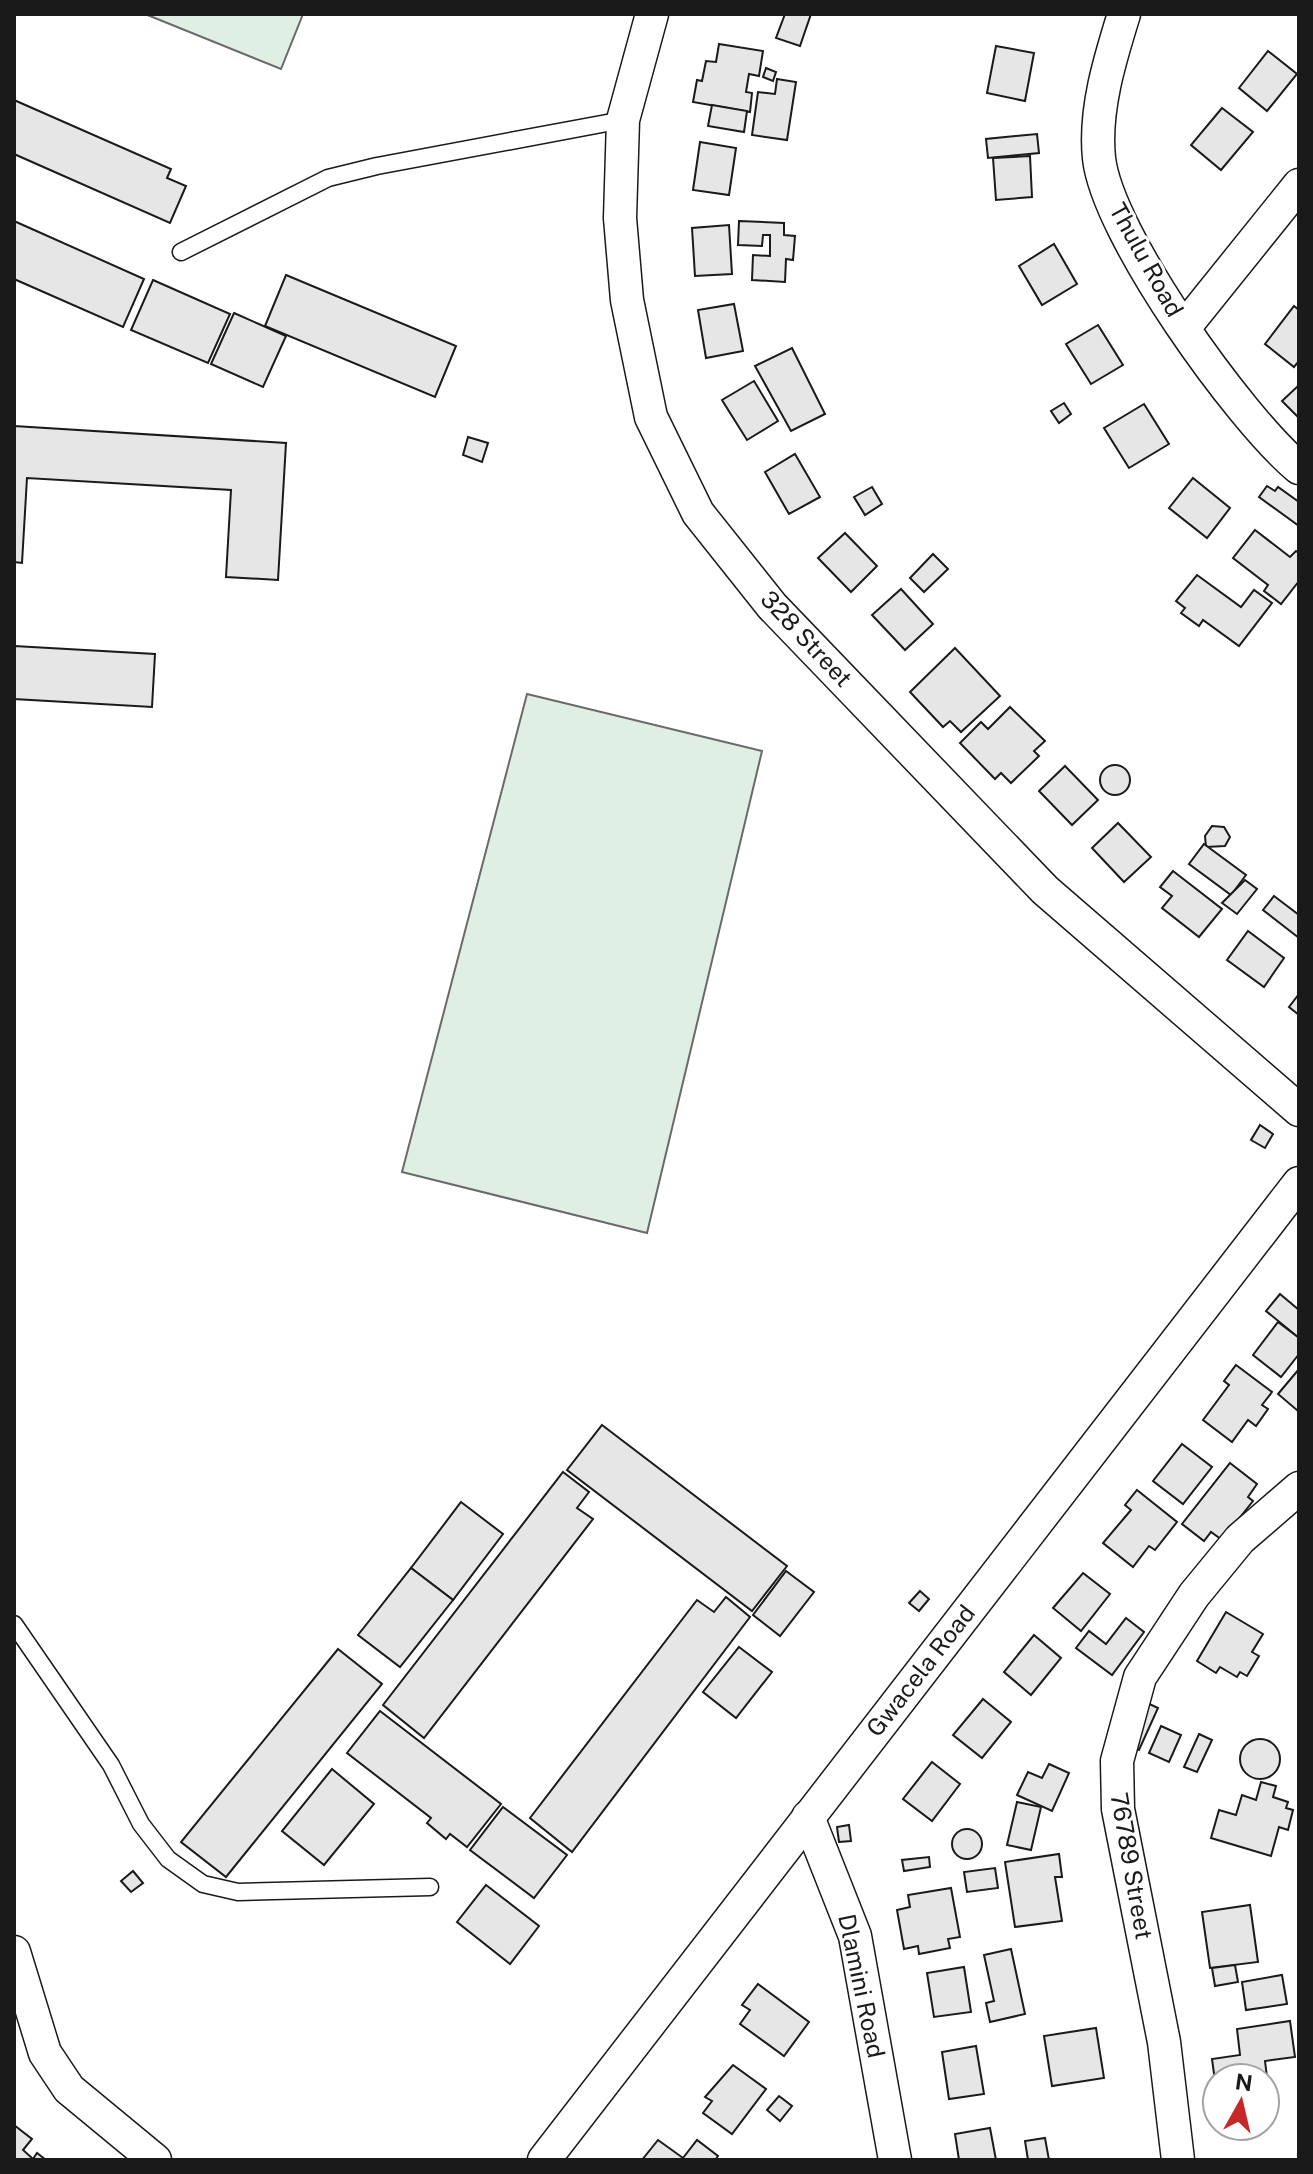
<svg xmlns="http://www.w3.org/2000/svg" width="1313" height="2174" font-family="'Public Sans',sans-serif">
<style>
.green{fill:#e0efe3;stroke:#6a6a6a;stroke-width:2}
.building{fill:#e6e6e6;stroke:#1a1a1a;stroke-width:2}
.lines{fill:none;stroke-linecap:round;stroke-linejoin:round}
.service-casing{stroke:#1a1a1a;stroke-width:19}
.minor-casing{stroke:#1a1a1a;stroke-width:35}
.service{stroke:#fff;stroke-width:16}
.minor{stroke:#fff;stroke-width:32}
.labels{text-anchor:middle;stroke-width:6;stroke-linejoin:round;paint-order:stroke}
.street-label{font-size:24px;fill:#1a1a1a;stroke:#fff}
</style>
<rect width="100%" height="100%" fill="#fff"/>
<g class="green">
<polygon points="145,14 303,14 281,69"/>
<polygon points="527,694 762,751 647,1233 402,1172"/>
</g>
<g class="building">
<polygon points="785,14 811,14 800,46 776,38"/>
<polygon points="719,44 763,51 759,76 749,74 746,92 752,93 750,112 693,102 697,80 702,81 706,61 716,62"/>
<polygon points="996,46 1034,53 1025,101 987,93"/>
<polygon points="1268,51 1297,74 1267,111 1239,88"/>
<polygon points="766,68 776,72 773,81 763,77"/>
<polygon points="777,79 796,82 787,140 752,135 758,92 775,94"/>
<polygon points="14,100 171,169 167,178 186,186 170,223 14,154"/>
<polygon points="712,105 747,111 744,132 708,126"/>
<polygon points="1222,108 1253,132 1221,170 1191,145"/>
<polygon points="1037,134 1039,153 988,158 986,139"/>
<polygon points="700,142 736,148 729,195 693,190"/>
<polygon points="1030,156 1032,197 996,200 993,158"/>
<polygon points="14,221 144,279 123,327 14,279"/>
<polygon points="739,221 784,223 784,235 795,236 793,260 786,259 785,282 752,280 753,255 770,256 770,235 763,235 762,246 738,245"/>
<polygon points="729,225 732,274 695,276 692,228"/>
<polygon points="1054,244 1077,284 1042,305 1019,266"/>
<polygon points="286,275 456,346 435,397 265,326"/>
<polygon points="153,280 230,314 208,363 131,330"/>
<polygon points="734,304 743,351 706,358 698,310"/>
<polygon points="1294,306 1299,310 1299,361 1294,367 1265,344"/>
<polygon points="234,313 286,336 263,387 211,364"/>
<polygon points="1098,325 1123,365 1091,384 1066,344"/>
<polygon points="792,348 825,414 791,431 755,366"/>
<polygon points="754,381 778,421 747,440 722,400"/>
<polygon points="1299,385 1299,418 1282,401"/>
<polygon points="1064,403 1071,414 1059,423 1051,411"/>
<polygon points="1144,404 1169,444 1129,468 1104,428"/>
<polygon points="14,426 286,443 278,580 226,577 231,490 27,478 22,563 14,562"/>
<polygon points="468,437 488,443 482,462 463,455"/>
<polygon points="795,454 820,497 789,514 765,472"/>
<polygon points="1193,478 1230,508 1207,538 1169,508"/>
<polygon points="1267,486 1275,491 1278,487 1299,502 1299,526 1259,497"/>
<polygon points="872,487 882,504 865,515 854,497"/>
<polygon points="1255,530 1290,557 1296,551 1299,553 1299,581 1281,604 1264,591 1268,585 1233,558"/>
<polygon points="845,533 877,566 851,592 818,558"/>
<polygon points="933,554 948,569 924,592 910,578"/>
<polygon points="1197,575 1241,607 1254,590 1272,603 1239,646 1203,620 1199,626 1181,613 1185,608 1176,601"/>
<polygon points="901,589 933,624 905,650 872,615"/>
<polygon points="14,646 155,654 152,707 14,699"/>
<polygon points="955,648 1000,696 961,732 950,721 943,727 910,692"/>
<polygon points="1010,707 1045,741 1034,751 1039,756 1011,783 1001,773 995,779 960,743 981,722 988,729"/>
<circle cx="1115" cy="780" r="15"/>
<polygon points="1065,766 1098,800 1072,825 1039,791"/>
<polygon points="1118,823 1151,857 1124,882 1092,848"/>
<polygon points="1212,826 1224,827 1230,837 1225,846 1206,847 1205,836"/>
<polygon points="1204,844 1246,875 1231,895 1189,864"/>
<polygon points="1173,871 1222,909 1199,937 1162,908 1172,896 1160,887"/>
<polygon points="1245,880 1257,889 1237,914 1222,903"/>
<polygon points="1274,896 1299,915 1299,938 1263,910"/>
<polygon points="1248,931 1284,958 1264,987 1227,960"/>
<polygon points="1299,994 1299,1015 1289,1007"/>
<polygon points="1260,1125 1273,1134 1265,1148 1251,1140"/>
<polygon points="1280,1294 1299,1310 1299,1338 1266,1311"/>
<polygon points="1278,1322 1299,1338 1299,1354 1281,1377 1253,1355"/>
<polygon points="1236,1365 1272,1392 1262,1405 1268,1409 1256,1426 1248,1420 1232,1442 1203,1420 1229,1385 1224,1381"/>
<polygon points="1299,1369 1299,1410 1298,1411 1278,1394"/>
<polygon points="602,1425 787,1566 752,1611 567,1470"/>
<polygon points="1182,1444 1212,1467 1183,1504 1153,1481"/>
<polygon points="1230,1463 1257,1484 1248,1497 1253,1501 1222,1540 1211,1532 1204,1541 1182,1524"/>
<polygon points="563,1472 589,1492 577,1508 593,1519 424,1738 383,1705"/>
<polygon points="1137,1490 1177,1522 1155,1550 1149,1546 1133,1567 1103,1543 1131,1510 1125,1505"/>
<polygon points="461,1502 503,1534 453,1600 411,1568"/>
<polygon points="411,1568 453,1600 400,1667 358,1635"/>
<polygon points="786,1571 814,1592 780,1636 753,1615"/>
<polygon points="1083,1573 1110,1594 1081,1631 1053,1608"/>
<polygon points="920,1591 929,1599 919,1611 909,1603"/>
<polygon points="726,1597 750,1617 572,1852 530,1818 697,1600 714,1612"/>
<polygon points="1226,1612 1263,1634 1252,1652 1259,1656 1247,1676 1240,1672 1237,1677 1220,1667 1216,1673 1197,1661"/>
<polygon points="1126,1618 1144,1632 1112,1675 1076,1648 1089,1631 1106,1644"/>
<polygon points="1034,1635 1061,1658 1031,1695 1004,1672"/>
<polygon points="739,1647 772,1672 736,1718 703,1692"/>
<polygon points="338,1649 382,1684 226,1877 181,1842"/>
<polygon points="983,1699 1011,1722 982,1758 953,1735"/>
<polygon points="1141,1700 1158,1708 1139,1750 1122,1743"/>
<polygon points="380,1711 501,1804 467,1847 450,1834 446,1839 427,1823 431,1818 347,1753"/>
<polygon points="1161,1726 1181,1735 1169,1762 1149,1753"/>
<polygon points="1199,1734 1212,1740 1197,1772 1184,1767"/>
<circle cx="1260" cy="1759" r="20"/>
<polygon points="932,1762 960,1784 932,1821 903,1799"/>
<polygon points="1049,1764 1069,1773 1052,1811 1017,1795 1028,1772 1042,1778"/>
<polygon points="332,1769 374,1804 324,1865 282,1831"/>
<polygon points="1261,1782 1276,1786 1273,1797 1288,1802 1286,1808 1293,1810 1288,1830 1279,1827 1271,1856 1211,1838 1219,1810 1236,1815 1242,1795 1256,1800"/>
<polygon points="1017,1802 1041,1807 1031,1850 1007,1845"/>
<polygon points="503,1807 567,1855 534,1898 470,1850"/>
<polygon points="849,1825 851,1841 839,1842 837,1827"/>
<circle cx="967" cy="1844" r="15"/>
<polygon points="1059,1854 1062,1877 1055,1877 1062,1921 1015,1927 1005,1862"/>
<polygon points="929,1857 930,1867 904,1871 902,1860"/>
<polygon points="995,1868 998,1888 967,1892 964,1872"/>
<polygon points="133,1871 143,1883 131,1892 121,1881"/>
<polygon points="486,1885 539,1926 510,1964 457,1922"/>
<polygon points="951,1888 960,1937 948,1939 950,1948 919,1954 918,1946 904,1949 897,1910 910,1907 908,1895"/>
<polygon points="1250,1905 1258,1962 1210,1968 1202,1912"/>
<polygon points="1011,1949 1025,2014 990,2022 986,2003 994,2001 984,1955"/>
<polygon points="1235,1965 1238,1982 1215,1986 1212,1968"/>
<polygon points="964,1967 971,2012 934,2017 927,1973"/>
<polygon points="1282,1975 1287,2004 1246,2010 1242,1982"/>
<polygon points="758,1984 809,2022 784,2056 740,2024 750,2010 742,2005"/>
<polygon points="1290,2021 1295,2057 1265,2061 1267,2077 1217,2078 1215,2081 1212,2059 1240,2055 1237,2029"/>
<polygon points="1096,2028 1104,2078 1052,2086 1044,2036"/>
<polygon points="976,2046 984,2094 949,2099 942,2052"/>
<polygon points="733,2065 766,2089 732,2134 703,2113 712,2101 705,2097"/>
<polygon points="779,2096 792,2106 780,2121 767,2110"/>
<polygon points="14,2125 32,2139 23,2150 33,2159 37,2153 46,2160 14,2160"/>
<polygon points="990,2128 996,2160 959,2160 955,2134"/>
<polygon points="1045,2138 1049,2160 1028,2160 1025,2141"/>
<polygon points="658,2140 683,2158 697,2140 718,2156 715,2160 642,2160"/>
</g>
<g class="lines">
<defs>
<g id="service">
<polyline points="181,252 328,178 377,166 623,120"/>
<polyline points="14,1624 111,1765 141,1824 168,1859 203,1884 238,1892 430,1887"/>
</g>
<g id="minor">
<polyline points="652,14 623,120 620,218 627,300 651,417 698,513 772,606 1045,890 1299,1110"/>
<path d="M1124,14c-14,45 -30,96 -25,144 8,76 141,261 200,310"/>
<polyline points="1184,328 1299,185"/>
<polyline points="808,1817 855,1936 895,2160"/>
<polyline points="14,1952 45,2053 69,2089 155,2160"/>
<polyline points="544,2160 1299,1183"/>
<polyline points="1178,2160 1164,2042 1118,1809 1117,1761 1140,1677 1194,1595 1240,1539 1299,1488"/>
</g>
</defs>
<use href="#service" class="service-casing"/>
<use href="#minor" class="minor-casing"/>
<use href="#service" class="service"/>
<use href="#minor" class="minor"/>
</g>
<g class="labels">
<g class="street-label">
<text transform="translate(1146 260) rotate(61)" y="8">Thulu Road</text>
<text transform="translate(806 639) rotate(47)" y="8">328 Street</text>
<text transform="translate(921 1671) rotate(-52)" y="8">Gwacela Road</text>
<text transform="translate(1131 1866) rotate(80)" y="8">76789 Street</text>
<text transform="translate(861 1986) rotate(78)" y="8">Dlamini Road</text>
</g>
</g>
<rect width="1313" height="2174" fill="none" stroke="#1a1a1a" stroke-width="32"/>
<g transform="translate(1241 2102) rotate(8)"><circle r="38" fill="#ffffff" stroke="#a3a3a3" stroke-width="2"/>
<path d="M0-6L14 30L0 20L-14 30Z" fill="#c62828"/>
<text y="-12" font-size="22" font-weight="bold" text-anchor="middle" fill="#1a1a1a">N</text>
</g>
</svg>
